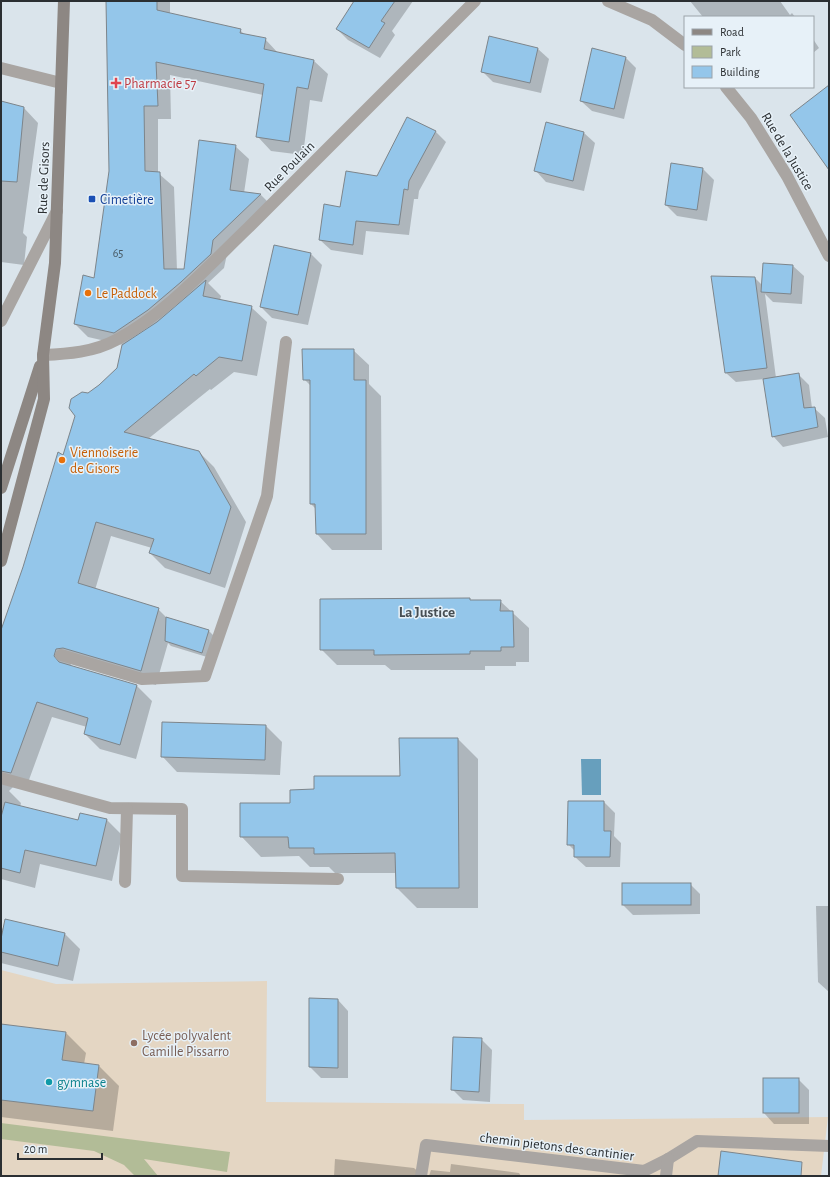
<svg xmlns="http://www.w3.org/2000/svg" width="830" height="1177" font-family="'Alegreya Sans',sans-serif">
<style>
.education{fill:#e4d6c3}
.green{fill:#b2bc97}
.water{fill:#679fbd}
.shadow{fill:#0003}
.building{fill:#94c6ea;stroke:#7d858b}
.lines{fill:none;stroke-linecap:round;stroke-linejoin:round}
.lane{stroke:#a9a5a2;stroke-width:12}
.street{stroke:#a9a5a2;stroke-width:12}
.secondary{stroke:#8d8783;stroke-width:12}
.health-dot{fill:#e0444e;stroke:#e7f1f8;stroke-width:1.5}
.transit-dot{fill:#1a4fb4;stroke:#e7f1f8;stroke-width:1.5}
.food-dot{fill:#e8710a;stroke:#e7f1f8;stroke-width:1.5}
.education-dot{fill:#8d6e63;stroke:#e7f1f8;stroke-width:1.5}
.culture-dot{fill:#0f9aa8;stroke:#e7f1f8;stroke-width:1.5}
.labels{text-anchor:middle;stroke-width:3;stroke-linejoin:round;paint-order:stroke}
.number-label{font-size:12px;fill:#455560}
.health-label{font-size:14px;fill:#be3a42;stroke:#e7f1f8;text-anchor:start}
.street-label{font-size:14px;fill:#2b2f32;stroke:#e7f1f8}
.transit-label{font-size:14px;fill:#164399;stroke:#e7f1f8;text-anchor:start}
.food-label{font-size:14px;fill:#c56008;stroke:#e7f1f8;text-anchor:start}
.education-label{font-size:14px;fill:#785e54;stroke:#e7f1f8;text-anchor:start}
.culture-label{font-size:14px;fill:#0d838f;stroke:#e7f1f8;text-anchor:start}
.neighbourhood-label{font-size:15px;font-weight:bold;fill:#464e53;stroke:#e7f1f8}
</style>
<rect width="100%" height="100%" fill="#dae4eb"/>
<polygon class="education" points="1,970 56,984 267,981 266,1102 524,1104 524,1120 828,1117 821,1176 1,1176"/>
<polygon class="green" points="1,1123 230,1152 227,1172 144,1159 158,1176 135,1176 124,1165 94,1151 1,1139"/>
<polygon class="water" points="581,759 601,759 601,795 582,795"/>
<g class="shadow">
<polygon points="107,1 170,1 170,14 240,30 245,35 265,39 279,54 314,61 328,74 322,102 310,100 303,155 271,151 258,137 263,95 170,75 171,119 158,119 158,173 174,187 177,270 184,270 235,146 249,159 244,193 261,195 274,208 227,254 224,268 208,283 221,296 220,300 251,307 267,322 257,376 234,372 211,390 210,389 148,439 199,452 214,467 246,522 225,588 165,568 150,553 152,548 111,536 95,590 158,609 168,619 209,631 214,636 207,657 171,646 168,643 156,685 79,663 71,664 70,667 137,686 152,701 136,759 100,749 85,734 87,727 52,717 26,788 15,785 9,791 21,803 20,807 79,821 107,820 122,835 112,881 40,864 35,888 1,879 1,633 63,456 88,395 118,369 123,345 88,337 75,324 95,279 110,171"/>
<polygon points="360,1 413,1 392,31 395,35 380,58 348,40 337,29"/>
<polygon points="690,1 780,1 790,15 792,13 795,17 703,17"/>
<polygon points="490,37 538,49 549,59 541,93 493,82 482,71"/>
<polygon points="813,39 819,48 813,53"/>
<polygon points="625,57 636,68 624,119 592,111 581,101"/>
<polygon points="1,102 24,108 38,123 23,233 27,237 24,265 1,262"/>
<polygon points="436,132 446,142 419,191 418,199 414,199 409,235 366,231 363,255 331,250 320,240 340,208"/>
<polygon points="584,133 595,143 584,191 546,182 536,171"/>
<polygon points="703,169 714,180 707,221 677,216 666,205"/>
<polygon points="311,254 322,265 308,325 272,318 261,307"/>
<polygon points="793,266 804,276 802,304 773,302 765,294 776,378 798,374 809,385 812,408 814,408 825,418 828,437 783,447 773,436 764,379 736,382 726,373 712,277 755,278 763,286"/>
<polygon points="353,350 369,365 369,384 381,396 382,550 332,550 317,534 316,509 311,504 311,386 304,379"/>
<polygon points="500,601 529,628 529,662 516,662 516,666 485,666 485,670 391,670 385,665 337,665 321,649"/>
<polygon points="266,726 282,742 280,775 177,772 162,756"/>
<polygon points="458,739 478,759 478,908 417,908 397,888 397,873 335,873 329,867 310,867 299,856 261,857 241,836 291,804 401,777"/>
<polygon points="604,802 615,813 614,836 621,843 620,867 586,867 575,857 575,851 568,844"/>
<polygon points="690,884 700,894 700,914 633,915 623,905"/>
<polygon points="816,906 829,906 829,992 818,982"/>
<polygon points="6,921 65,934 80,949 73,981 1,963 1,928 4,929"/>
<polygon points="338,1000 348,1011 348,1078 321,1078 310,1067"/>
<polygon points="1,1025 66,1033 86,1053 84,1064 99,1066 119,1086 113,1131 1,1117"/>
<polygon points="481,1039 492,1050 490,1102 463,1100 452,1089"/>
<polygon points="764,1079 798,1079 809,1090 809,1124 774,1124 764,1113"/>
<polygon points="335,1159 414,1168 423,1176 334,1176"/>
<polygon points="451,1164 519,1173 521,1176 429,1176 431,1170 450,1172"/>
</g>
<g class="building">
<polygon points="106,1 157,1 157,10 241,29 240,33 266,38 264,49 314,60 308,89 297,87 289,142 256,137 264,84 156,62 158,106 144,106 145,171 160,172 164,269 184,269 199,140 236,145 230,190 261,194 213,240 211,254 181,282 148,310 114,333 74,324 83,275 94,278 109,171"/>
<polygon points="354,1 395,1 381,21 385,23 369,48 336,29"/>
<polygon points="489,36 538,48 530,83 481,72"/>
<polygon points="592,48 626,57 614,109 580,101"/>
<polygon points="829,85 829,170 790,115"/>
<polygon points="1,101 24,107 17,182 1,181"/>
<polygon points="407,117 436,131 409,181 408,190 404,189 399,225 356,221 353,245 319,240 324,204 340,207 346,171 377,176"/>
<polygon points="546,122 584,132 573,181 534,171"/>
<polygon points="671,163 703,168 697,210 665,205"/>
<polygon points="274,245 311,253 298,315 260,307"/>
<polygon points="763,263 793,265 791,294 761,292"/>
<polygon points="711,276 755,277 767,368 725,373"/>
<polygon points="206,280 203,296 252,306 242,361 219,357 196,376 194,374 124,432 199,451 231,507 210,574 149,553 154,539 96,522 78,583 159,608 141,671 63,648 56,649 54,656 59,662 137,685 120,745 84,734 88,718 37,702 11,773 1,771 1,630 23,567 58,452 63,455 75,416 69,408 71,399 82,392 88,393 99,385 117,368 122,345 157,322"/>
<polygon points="302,349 354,349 354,380 366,380 366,534 316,534 315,504 310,504 310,380 303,380"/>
<polygon points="799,373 804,408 815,407 818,427 772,437 763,379"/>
<polygon points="470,598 470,600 501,600 500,611 513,611 514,647 501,647 501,651 470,651 470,654 374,655 374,650 320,650 320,599"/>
<polygon points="166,617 209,630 202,653 165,641"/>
<polygon points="162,722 266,725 265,760 161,757"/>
<polygon points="399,738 458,738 459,888 396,888 395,853 314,854 314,848 289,848 288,837 240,837 240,803 290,803 290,790 314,789 314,776 400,776"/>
<polygon points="568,801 604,801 604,831 611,831 610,857 574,857 574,845 567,845"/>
<polygon points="5,802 78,820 80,813 107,819 96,866 25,850 20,873 1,868 1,817"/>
<rect x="622" y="883" width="69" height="22"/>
<polygon points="5,919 65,933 58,966 1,952 1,939"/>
<polygon points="309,998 338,999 338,1068 309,1067"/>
<polygon points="1,1024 66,1032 62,1060 99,1065 93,1111 1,1100"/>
<polygon points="453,1037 482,1038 479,1092 451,1090"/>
<rect x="763" y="1078" width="36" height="35"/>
<polygon points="721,1151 802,1162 801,1176 718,1176"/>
</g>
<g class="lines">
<g class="lane">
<polyline points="1,321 57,211"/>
<polyline points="61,655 142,679 205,676 267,496 286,342"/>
<polyline points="1,778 110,808 182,809 182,876 338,879"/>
<polyline points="125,882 127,809"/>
<polyline points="421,1176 426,1145 644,1171 668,1159 697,1141 829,1146"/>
<polyline points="666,1176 668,1159"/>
</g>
<g class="street">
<polyline points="608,1 652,20 685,45"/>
<polyline points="1,68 61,83"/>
<polyline points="726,87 751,118 787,176 829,256"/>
<path d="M43,355c25,-1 51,-3 73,-15 51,-27 92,-74 133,-113 76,-75 151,-151 226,-226"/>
</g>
<g class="secondary">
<polyline points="1,488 40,366"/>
<polyline points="1,561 44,399 43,355 55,263 64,1"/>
</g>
</g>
<path class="health-dot" d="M114 77h4v4h4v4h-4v4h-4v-4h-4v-4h4z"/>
<rect class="transit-dot" x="88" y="195" width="8" height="8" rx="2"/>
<g class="food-dot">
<circle cx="88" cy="293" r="4"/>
<circle cx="62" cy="460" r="4"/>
</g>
<circle class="education-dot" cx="134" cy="1043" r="4"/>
<circle class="culture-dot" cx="49" cy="1082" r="4"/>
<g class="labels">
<g class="number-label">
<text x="118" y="257">65</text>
</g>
<g class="health-label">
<text x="124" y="88">Pharmacie 57</text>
</g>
<g class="street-label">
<text transform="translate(788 151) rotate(59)" y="5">Rue de la Justice</text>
<text transform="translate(289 166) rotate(-45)" y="5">Rue Poulain</text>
<text transform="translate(43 178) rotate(-88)" y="5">Rue de Gisors</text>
<text transform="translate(557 1146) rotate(7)" y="5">chemin pietons des cantinier</text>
</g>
<g class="transit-label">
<text x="100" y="204">Cimetière</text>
</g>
<g class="food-label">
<text x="96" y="298">Le Paddock</text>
<text x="70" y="457">Viennoiserie<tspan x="70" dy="16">de Gisors</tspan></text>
</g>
<g class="education-label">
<text x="142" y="1040">Lycée polyvalent<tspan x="142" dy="16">Camille Pissarro</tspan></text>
</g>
<g class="culture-label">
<text x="57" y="1087">gymnase</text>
</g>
<g class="neighbourhood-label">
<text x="427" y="617">La Justice</text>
</g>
</g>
<rect width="830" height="1177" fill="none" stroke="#2b2f32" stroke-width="4"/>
<rect x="684" y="16" width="130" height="72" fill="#e7f1f8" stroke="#9ca3a9"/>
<rect x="692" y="29" width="20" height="6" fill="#8d8783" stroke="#9ca3a9"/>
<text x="720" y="36" font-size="12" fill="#2b2f32">Road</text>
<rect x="692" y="46" width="20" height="12" fill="#b2bc97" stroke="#9ca3a9"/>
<text x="720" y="56" font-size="12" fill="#2b2f32">Park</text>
<rect x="692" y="66" width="20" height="12" fill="#94c6ea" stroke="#9ca3a9"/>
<text x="720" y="76" font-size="12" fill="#2b2f32">Building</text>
<path d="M18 1153v6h84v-6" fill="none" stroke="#2b2f32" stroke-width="2"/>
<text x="24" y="1153" font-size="12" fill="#2b2f32" stroke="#e7f1f8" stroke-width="3" paint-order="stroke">20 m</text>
</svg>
